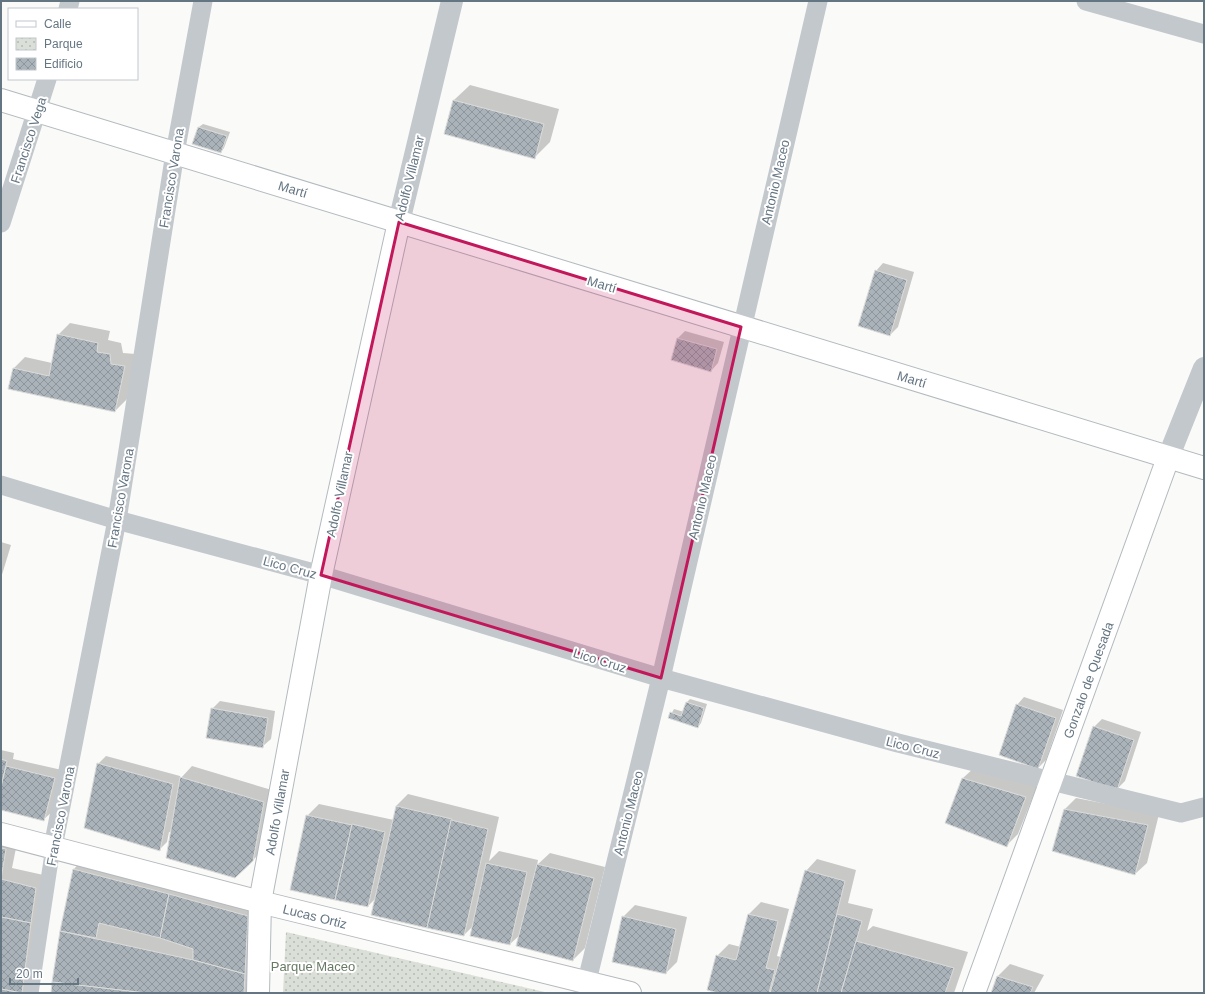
<svg xmlns="http://www.w3.org/2000/svg" width="1205" height="994" font-family="Arial,sans-serif">
<style>
.park{fill:url(#park-dots)}
.shadow{fill:#0003}
.building{fill:url(#building-cross-hatch);stroke:#dcdcda}
.lines{fill:none;stroke-linecap:round;stroke-linejoin:round}
.secondary-casing{stroke:#b3babf;stroke-width:24}
.primary-casing{stroke:#b5babe;stroke-width:24}
.pedestrian{stroke:#c3c8cc;stroke-width:15}
.minor{stroke:#c3c8cc;stroke-width:19}
.tertiary{stroke:#c3c8cc;stroke-width:22}
.secondary{stroke:#fff;stroke-width:22}
.primary{stroke:#fff;stroke-width:22}
.marked{fill:#c2185b;fill-opacity:0.2;stroke:#c2185b;stroke-width:3;stroke-linejoin:round}
.labels{text-anchor:middle;stroke-width:4;stroke-linejoin:round;paint-order:stroke}
.street-label{font-size:13px;fill:#657683;stroke:#fff}
.park-label{font-size:13px;fill:#687a64;stroke:#fff}
</style>
<defs>
<pattern id="park-dots" width="8" height="8" patternUnits="userSpaceOnUse"><rect width="8" height="8" fill="#dadfd7"/><path d="M2 2h.1M6 6h.1" fill="none" stroke="#b4b9b4" stroke-width="1.8" stroke-linecap="round"/></pattern>
<pattern id="building-cross-hatch" width="8" height="8" patternUnits="userSpaceOnUse"><rect width="8" height="8" fill="#aab3b9"/><path d="M0 0l8 8M0 8l8-8" fill="none" stroke="#8e969c"/></pattern>
</defs>
<rect width="100%" height="100%" fill="#fafaf8"/>
<polygon class="park" points="286,932 549,993 283,993"/>
<g class="shadow">
<polygon points="470,85 559,109 550,142 534,158 445,134 454,100"/>
<polygon points="203,124 230,132 224,148 221,152 199,127"/>
<polygon points="883,263 914,272 898,327 890,335 876,271"/>
<polygon points="70,323 110,331 108,340 121,343 123,353 136,354 127,399 115,411 13,369 25,357 52,363 58,335"/>
<polygon points="685,331 724,342 718,363 711,371 677,339"/>
<polygon points="1,542 11,545 1,578"/>
<polygon points="1024,697 1063,710 1046,760 1038,768 1017,705"/>
<polygon points="690,699 707,704 701,723 698,727 669,718 674,709 684,712 687,702"/>
<polygon points="220,701 275,711 271,739 263,746 212,709"/>
<polygon points="1102,719 1141,732 1125,781 1117,789 1094,727"/>
<polygon points="1,750 14,753 13,759 62,770 52,812 44,819 1,809"/>
<polygon points="106,756 180,776 180,779 192,766 275,791 264,849 252,861 169,832 167,842 159,850 98,764"/>
<polygon points="975,767 1037,786 1018,834 1007,845 963,778"/>
<polygon points="408,794 499,817 489,861 499,851 538,860 537,865 550,853 605,867 585,948 573,960 521,934 510,944 473,926 464,935 376,898 368,906 307,816 319,804 394,820 396,806"/>
<polygon points="1076,798 1159,814 1147,863 1135,874 1065,809"/>
<polygon points="1,834 18,838 12,868 48,876 31,993 1,993"/>
<polygon points="85,857 260,904 259,993 51,993 74,869"/>
<polygon points="817,859 856,870 848,903 873,909 867,931 873,926 968,952 954,993 722,993 717,956 729,944 741,947 749,914 761,902 789,909 777,956 781,957 806,871"/>
<polygon points="635,905 687,917 677,962 666,973 623,917"/>
<polygon points="1010,964 1044,975 1034,993 992,993 998,976"/>
</g>
<g class="building">
<polygon points="453,100 544,124 535,159 444,134"/>
<polygon points="198,127 227,136 221,153 192,144"/>
<polygon points="875,270 907,280 890,336 858,326"/>
<polygon points="57,334 98,343 97,352 110,354 111,364 125,366 115,412 8,389 13,368 49,376"/>
<polygon points="677,338 717,349 711,372 671,360"/>
<polygon points="686,702 704,708 698,728 668,718 670,712 681,716"/>
<polygon points="1016,704 1056,718 1038,769 999,755"/>
<polygon points="211,708 268,718 263,748 206,738"/>
<polygon points="1093,726 1134,740 1117,790 1076,776"/>
<polygon points="1,759 7,761 1,787"/>
<polygon points="97,763 173,784 160,851 84,828"/>
<polygon points="6,766 55,778 44,821 1,810 1,787"/>
<polygon points="180,777 264,802 253,861 235,878 166,858"/>
<polygon points="962,778 1026,797 1007,847 945,823"/>
<polygon points="396,806 452,819 427,928 371,915"/>
<polygon points="1064,809 1148,825 1135,875 1052,851"/>
<polygon points="306,815 352,825 335,900 290,890"/>
<polygon points="451,820 488,829 464,936 427,928"/>
<polygon points="352,824 385,832 368,907 335,900"/>
<polygon points="1,848 6,849 1,879 36,888 31,923 1,917"/>
<polygon points="486,863 527,872 510,945 470,936"/>
<polygon points="537,864 594,878 573,961 516,946"/>
<polygon points="73,869 169,894 160,938 99,923 96,938 60,931"/>
<polygon points="805,870 845,881 817,993 770,993"/>
<polygon points="169,894 248,916 245,974 193,960 193,949 160,938"/>
<polygon points="748,914 778,921 766,968 775,970 769,993 718,993 707,990 716,955 736,960"/>
<polygon points="837,914 862,921 841,993 817,993"/>
<polygon points="622,916 676,929 666,974 612,962"/>
<polygon points="1,917 31,923 22,993 1,989"/>
<polygon points="60,931 193,960 245,974 244,993 145,993 52,982"/>
<polygon points="856,941 954,968 945,993 841,993"/>
<polygon points="997,976 1033,987 1030,993 991,993"/>
<polygon points="52,982 145,993 51,993"/>
<polygon points="1,989 21,993 1,993"/>
</g>
<g class="lines">
<defs>
<g id="secondary">
<polyline points="1,100 1204,468"/>
<polyline points="258,993 260,902 321,575 399,222"/>
<polyline points="974,993 1168,458"/>
</g>
<polyline id="primary" points="1,834 260,902 630,993"/>
</defs>
<use href="#secondary" class="secondary-casing"/>
<use href="#primary" class="primary-casing"/>
<polyline class="pedestrian" points="31,993 53,847"/>
<g class="minor">
<polyline points="1086,1 1204,34"/>
<polyline points="68,9 70,1"/>
<polyline points="1,223 47,79"/>
<polyline points="1,485 117,520 321,575 661,678 898,743 1181,813 1204,807"/>
<polyline points="53,847 117,520 175,153 203,1"/>
<polyline points="584,993 661,678 818,1"/>
</g>
<g class="tertiary">
<polyline points="399,222 452,1"/>
<polyline points="1168,458 1204,368"/>
</g>
<use href="#secondary" class="secondary"/>
<use href="#primary" class="primary"/>
</g>
<path class="marked" d="M399,222l342,105 -80,351 -340,-103z"/>
<g class="labels">
<g class="street-label">
<text transform="translate(28 140) rotate(-72)" y="5">Francisco Vega</text>
<text transform="translate(171 178) rotate(-81)" y="5">Francisco Varona</text>
<text transform="translate(409 178) rotate(-76)" y="5">Adolfo Villamar</text>
<text transform="translate(775 182) rotate(-77)" y="5">Antonio Maceo</text>
<text transform="translate(293 189) rotate(17)" y="5">Martí</text>
<text transform="translate(602 284) rotate(17)" y="5">Martí</text>
<text transform="translate(912 379) rotate(17)" y="5">Martí</text>
<text transform="translate(339 494) rotate(-78)" y="5">Adolfo Villamar</text>
<text transform="translate(702 497) rotate(-77)" y="5">Antonio Maceo</text>
<text transform="translate(120 498) rotate(-80)" y="5">Francisco Varona</text>
<text transform="translate(290 567) rotate(15)" y="5">Lico Cruz</text>
<text transform="translate(600 660) rotate(17)" y="5">Lico Cruz</text>
<text transform="translate(1088 680) rotate(-70)" y="5">Gonzalo de Quesada</text>
<text transform="translate(913 747) rotate(14)" y="5">Lico Cruz</text>
<text transform="translate(277 812) rotate(-80)" y="5">Adolfo Villamar</text>
<text transform="translate(628 813) rotate(-76)" y="5">Antonio Maceo</text>
<text transform="translate(60 816) rotate(-79)" y="5">Francisco Varona</text>
<text transform="translate(315 916) rotate(14)" y="5">Lucas Ortiz</text>
</g>
<g class="park-label">
<text x="313" y="971">Parque Maceo</text>
</g>
</g>
<rect width="1205" height="994" fill="none" stroke="#657683" stroke-width="4"/>
<rect x="8" y="8" width="130" height="72" fill="#ffffff" stroke="#c1c8cd"/>
<rect x="16" y="21" width="20" height="6" fill="#ffffff" stroke="#c1c8cd"/>
<text x="44" y="28" font-size="12" fill="#657683">Calle</text>
<rect x="16" y="38" width="20" height="12" fill="url(#park-dots)" stroke="#c1c8cd"/>
<text x="44" y="48" font-size="12" fill="#657683">Parque</text>
<rect x="16" y="58" width="20" height="12" fill="url(#building-cross-hatch)" stroke="#c1c8cd"/>
<text x="44" y="68" font-size="12" fill="#657683">Edificio</text>
<path d="M10 978v6h68v-6" fill="none" stroke="#657683" stroke-width="2"/>
<text x="16" y="978" font-size="12" fill="#657683" stroke="#ffffff" stroke-width="3" paint-order="stroke">20 m</text>
</svg>
